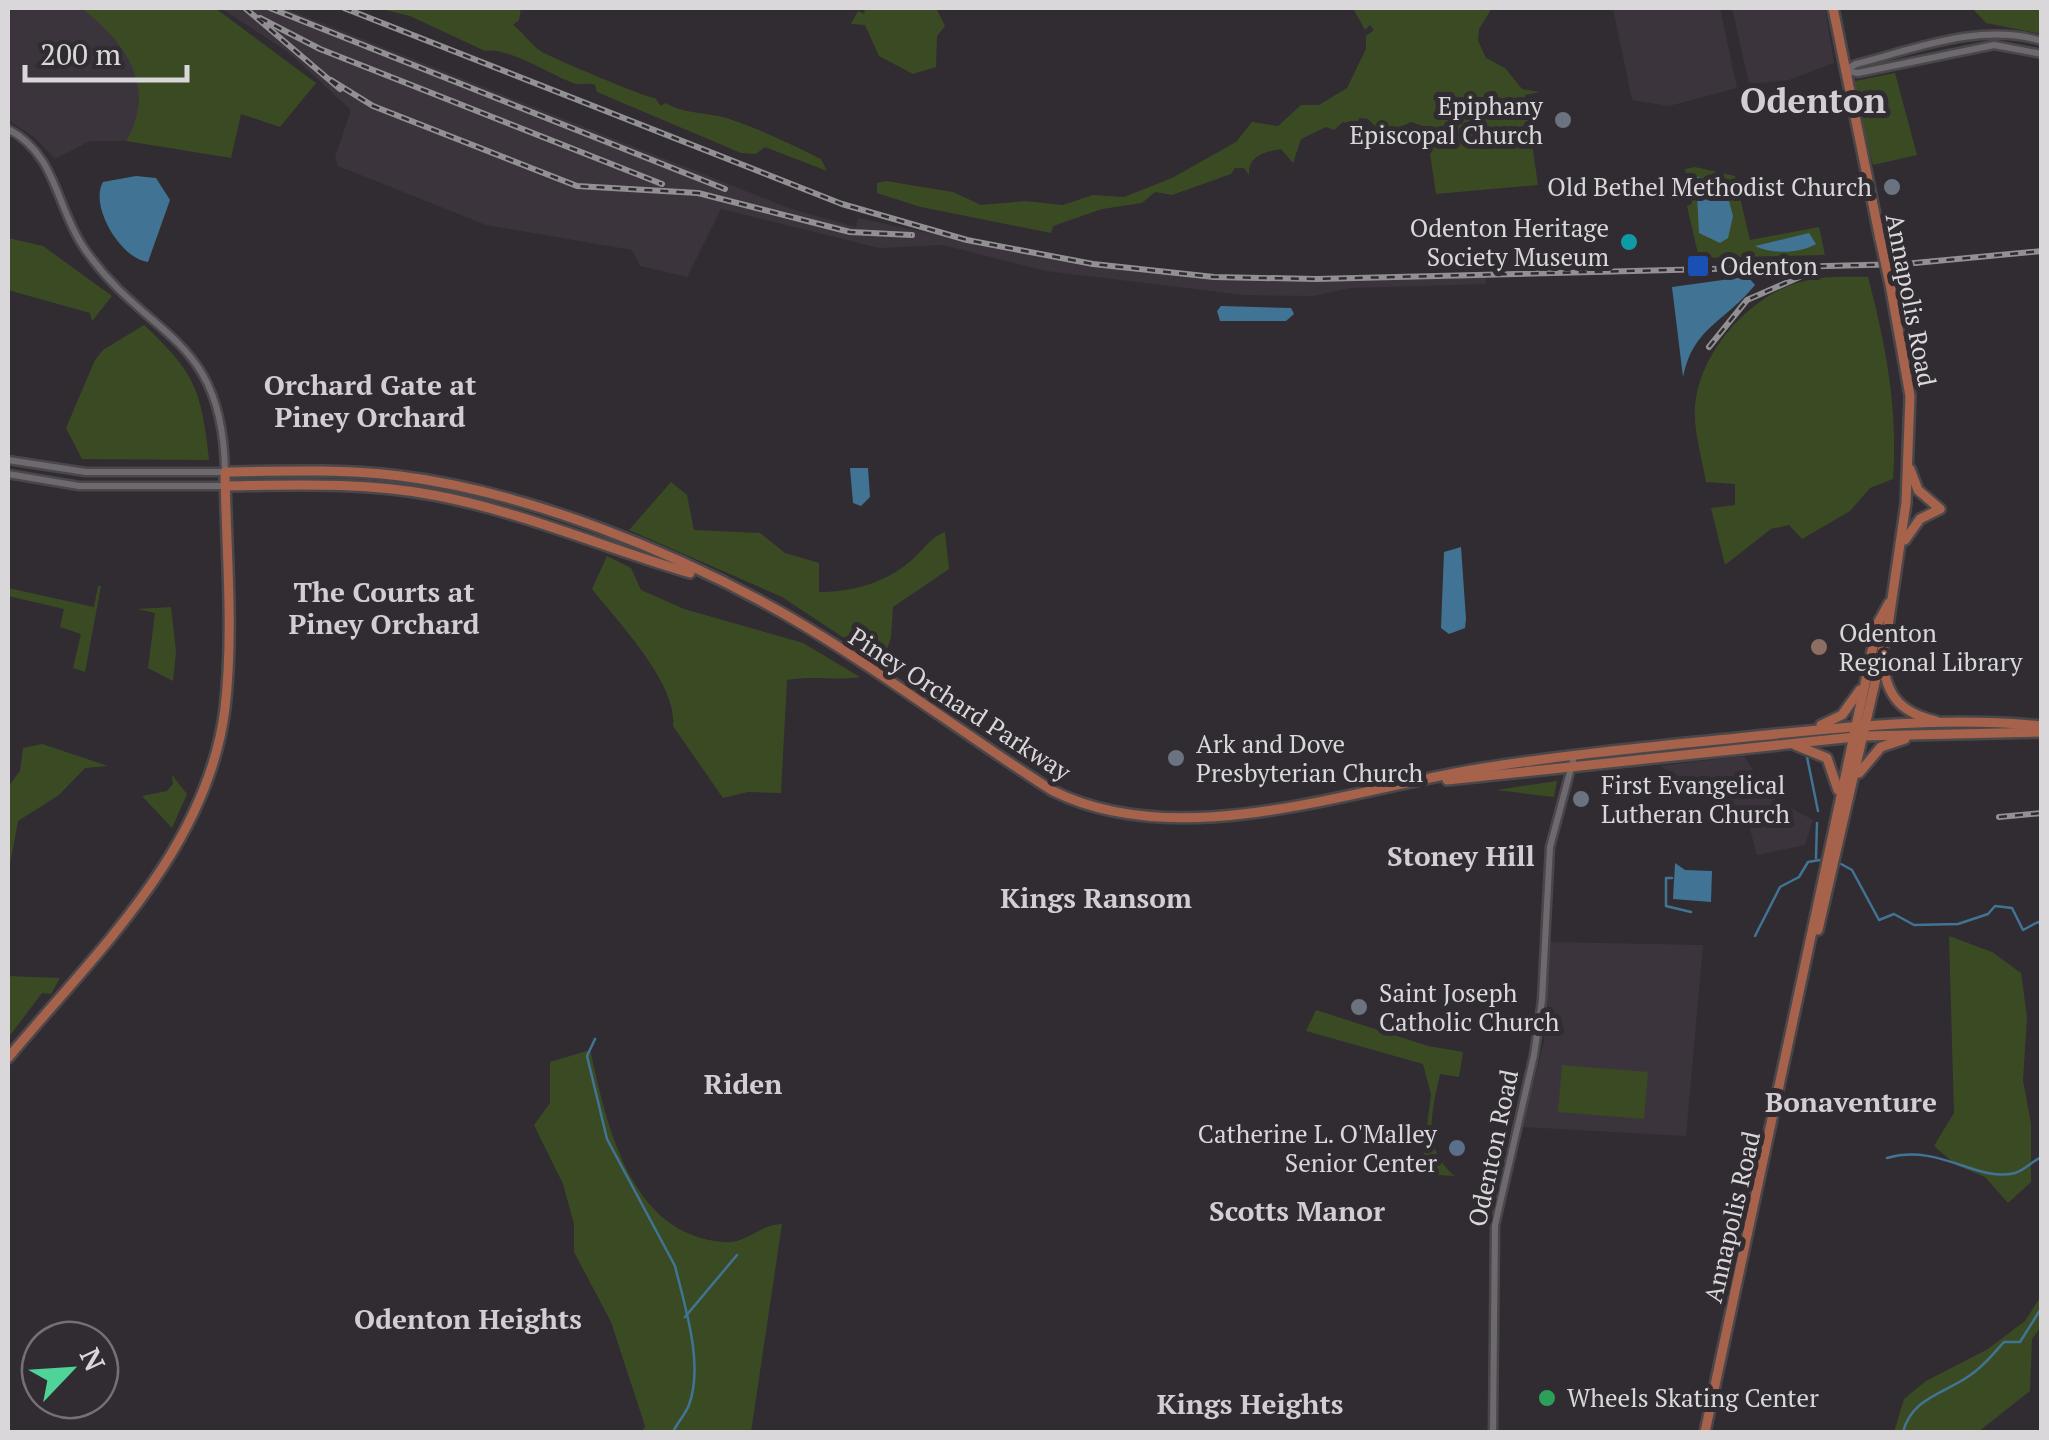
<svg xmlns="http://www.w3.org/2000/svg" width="2049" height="1440" font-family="'PT Serif',serif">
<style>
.built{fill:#3c343d}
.green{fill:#3a4b24}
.water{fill:#417494}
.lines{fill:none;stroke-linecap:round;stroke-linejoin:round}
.stream{stroke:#417494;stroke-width:2.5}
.minor-casing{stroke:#4a474b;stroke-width:11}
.major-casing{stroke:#4a474b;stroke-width:14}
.minor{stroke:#6e696e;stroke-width:6}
.major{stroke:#a6624a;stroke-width:9}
.rail-casing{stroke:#939094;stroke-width:6}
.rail{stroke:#302c31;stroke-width:2.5;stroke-dasharray:8;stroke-linecap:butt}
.major-bridge-casing{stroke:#4a474b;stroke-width:14;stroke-linecap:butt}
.major-bridge{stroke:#a6624a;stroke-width:9}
.worship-dot{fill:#6b7280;stroke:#302c31;stroke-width:4}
.culture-dot{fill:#0f9aa8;stroke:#302c31;stroke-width:4}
.transit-dot{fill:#1a4fb4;stroke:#302c31;stroke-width:4}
.education-dot{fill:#8d6e63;stroke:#302c31;stroke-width:4}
.service-dot{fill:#5c6f8a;stroke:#302c31;stroke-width:4}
.leisure-dot{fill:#2e9e5b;stroke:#302c31;stroke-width:4}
.labels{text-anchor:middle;stroke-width:10;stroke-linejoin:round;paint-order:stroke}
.poi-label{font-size:25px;fill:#d9d7da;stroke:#302c31;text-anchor:start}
.street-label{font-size:25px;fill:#d9d7da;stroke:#302c31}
.neighbourhood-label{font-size:28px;font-weight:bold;fill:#d4ced4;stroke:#302c31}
.district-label{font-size:35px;font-weight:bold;fill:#d4ced4;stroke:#302c31}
</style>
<rect width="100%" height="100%" fill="#302c31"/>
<g class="built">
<polygon points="8,8 81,8 109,28 130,55 139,86 138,121 126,141 90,141 55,159 34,137 8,120"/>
<polygon points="221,8 284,8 791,209 856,227 858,218 1056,260 1225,278 1486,277 1486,284 1351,288 1313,296 1244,295 1046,271 943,245 879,248 721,209 687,277 640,266 632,250 486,225 338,166 335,157 351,110 288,52"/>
<polygon points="1613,8 1720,8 1737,88 1669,106 1632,100"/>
<polygon points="1732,8 1825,8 1834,63 1789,80 1749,84"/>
<polygon points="1744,756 1769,796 1813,820 1805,845 1757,855 1746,814 1660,766"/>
<polygon points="1549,942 1703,945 1686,1136 1522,1127 1544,1042"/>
</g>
<g class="green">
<path d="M81,8h134l101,75 -36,44 -39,-13 -10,44 -105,-17c32,-54 -1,-100 -45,-133z"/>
<path d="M377,8h144l-2,12 -6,5c10,7 19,21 29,27 13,7 104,46 113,46l6,8 4,-3c19,10 33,9 53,13 20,3 84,33 103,43l6,12 -62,-24 -9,7 -15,-1 -144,-61 -2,-7c-9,-3 -13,1 -22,-2 -22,-8 -67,-37 -88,-32l-75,-35z"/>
<polygon points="865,8 936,8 945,26 937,36 936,67 913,74 879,56 865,25 851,24 858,11 864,14"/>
<path d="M1353,8h139l-13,21 -1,12 8,17 19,10 17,21 18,3 -15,3 13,90 -102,9 -10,-67 -15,-5 -28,12 -15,-15 -9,-1 -2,7 -14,-3 -9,8 -8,-3 -25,12 -8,24 -12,-14c-17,3 -33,7 -32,26l-5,-7h-9l-4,6 -59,21 -17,-3 -13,11 -40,6 -49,17 -2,7 -130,-26 -44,-14v-10l9,-2 67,11 28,13 44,-4 38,4 30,-10 31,2 48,-19 64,-36 16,-20 26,4 23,-21h18l28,-17 19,-39v-13l8,-6 -4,-5 -5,5z"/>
<polygon points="1972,8 2041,8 2041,34 1986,23"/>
<polygon points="1895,73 1917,155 1873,165 1852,87 1855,81"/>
<polygon points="1695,167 1735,176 1750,240 1819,227 1825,255 1699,258 1687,206 1692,204 1685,169"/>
<polygon points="8,238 43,246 112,296 92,321 90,313 8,290"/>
<path d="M1868,277c18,69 30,131 25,202l-23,9 -20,23 -48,28 -13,-14 -18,4 -46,36 -14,-57 24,-3v-21l-29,-2c-4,-24 -13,-53 -11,-76 5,-58 62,-119 119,-127 18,-3 37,-2 54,-2z"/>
<path d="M144,325c52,49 57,65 65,135l-127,-1 -16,-31 29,-68 8,-10z"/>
<path d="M671,482l16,13 7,35 66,3 25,20 34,10v29c35,0 70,-10 96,-35 12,-11 14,-18 30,-25l4,37 -56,38 -2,31 -9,25 -100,-66 -153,-67z"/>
<path d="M607,556l24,12 10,22 43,19 119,34 57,34c-25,4 -46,-2 -73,3l-6,113 -33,-1 -25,6 -50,-72c5,-42 -55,-104 -81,-137z"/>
<polygon points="98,586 101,586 85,672 73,668 81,634 60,627 64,609 8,596 8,588 94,607"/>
<polygon points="171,607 176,652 173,681 148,668 155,613 137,609"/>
<polygon points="42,744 108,766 85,768 59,795 18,821 8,875 8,787 20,771 23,748"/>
<polygon points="172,775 187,794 172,828 142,796 167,791 173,784"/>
<polygon points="1557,781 1554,797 1496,790"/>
<polygon points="1949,936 1992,952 2021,973 2027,1017 2023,1080 2031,1124 2031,1182 2008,1203 1985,1177 1956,1165 1934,1146 1954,1113"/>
<polygon points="8,976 60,978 51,994 42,993 8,1038"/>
<path d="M1316,1010l112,36 35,6 -4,25 -19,-3c-8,37 -19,75 15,102l-34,-2 10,-80 -8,-30 -117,-33z"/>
<path d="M590,1050c17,74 39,186 135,192 22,2 35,-18 57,-18l-31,208h-109l3,-6 -34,-104 -37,-70v-28l-11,-40 -29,-59 16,-22v-41z"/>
<polygon points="1562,1065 1648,1072 1644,1119 1558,1112"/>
<polygon points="2041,1296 2041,1327 2032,1339 2030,1391 1978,1432 1894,1432 1904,1399 1926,1381 1988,1349 2025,1321"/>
</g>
<g class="water">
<path d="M136,176l20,2 14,22 -22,62c-27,-3 -59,-56 -45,-80z"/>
<polygon points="1696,176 1726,190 1733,216 1728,238 1720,243 1699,233"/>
<path d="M1809,233l7,11c-17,10 -45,10 -61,2z"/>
<path d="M1737,278h12l6,7c-30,37 -62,42 -72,92l-11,-90z"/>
<polygon points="1221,306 1291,308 1294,314 1286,321 1220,321 1217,311"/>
<polygon points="850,468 868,468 870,497 861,506 853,503"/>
<polygon points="1461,547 1466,619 1465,628 1449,634 1441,628 1444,552"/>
<polygon points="1675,863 1685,870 1712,871 1711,902 1673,899"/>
</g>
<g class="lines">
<g class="stream">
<polyline points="1807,757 1818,811"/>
<polyline points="1816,858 1817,823"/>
<polyline points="1841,864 1852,870 1879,920 1894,914 1914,925 1958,924 1988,914 1995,906 2012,908 2023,930 2038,922 2042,925"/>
<polyline points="1672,878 1666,878 1666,906 1691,912"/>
<polyline points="1755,936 1780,887 1799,877 1808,862 1820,860"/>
<path d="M595,1039l-8,17 20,83 68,127c10,41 29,98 14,139 -4,10 -12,18 -16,27"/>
<path d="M1887,1158c53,-15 90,25 128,15 10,-3 17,-12 27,-16"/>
<polyline points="685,1317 737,1255"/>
<path d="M1903,1432c9,-34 40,-38 66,-56 15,-10 23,-21 35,-34h16l22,-35"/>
</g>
<defs>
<g id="minor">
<path d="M1845,70l11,-6c59,-15 124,-42 186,-23"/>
<polyline points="1845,71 1858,73 1994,45 2042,54"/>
<path d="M8,129c49,26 47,76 76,119 63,92 139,85 141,224h-139l-78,-12"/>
<polyline points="8,474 79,486 225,486"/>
<polyline points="1493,1432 1495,1225 1534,1055 1542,1000 1550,847 1574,757"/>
</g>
<g id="major">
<polyline points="1833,8 1880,239"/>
<polyline points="1910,469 1918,490 1940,509"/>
<path d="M225,486c70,-1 139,-4 208,9 87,16 172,53 257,78"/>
<polyline points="1905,540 1920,519 1940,509"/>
<path d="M1883,661c3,36 19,52 53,60"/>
<polyline points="1821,725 1842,715 1860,690"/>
<polyline points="1795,745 1827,758 1838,790"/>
<polyline points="1859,773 1881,747 1905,739"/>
<polyline points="1447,780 1864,736 2042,732"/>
<polyline points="1818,930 1888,626 1906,503 1910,396 1890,284"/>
<path d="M8,1058c86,-104 200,-209 217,-350 9,-78 1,-158 0,-236 59,-1 117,-3 175,4 127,16 276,76 386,139 92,53 177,119 267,176 128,63 297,-2 430,-23 87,-14 176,-22 264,-31 97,-10 197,-21 295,-11"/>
<polyline points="1705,1432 1878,623 1889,603"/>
</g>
</defs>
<use href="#minor" class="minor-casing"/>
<use href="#major" class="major-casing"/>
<use href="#minor" class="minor"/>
<use href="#major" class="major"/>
<defs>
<g id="rail">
<polyline points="245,8 340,89"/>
<polyline points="270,8 725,189"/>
<polyline points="344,8 842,204 967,240 1093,264 1214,277 1316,279 1904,264 2042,251"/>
<polyline points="260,18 320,49 662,184"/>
<polyline points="331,80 373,106 577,186 698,193 850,232 912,235"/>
<polyline points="1709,347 1747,300 1804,275"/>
<polyline points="1999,817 2042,813"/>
</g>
</defs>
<use href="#rail" class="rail-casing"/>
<use href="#rail" class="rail"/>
<defs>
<polyline id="major-bridge" points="1880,239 1890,284"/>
</defs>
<use href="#major-bridge" class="major-bridge-casing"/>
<use href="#major-bridge" class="major-bridge"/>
</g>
<g class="worship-dot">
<circle cx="1563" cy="120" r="10"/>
<circle cx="1892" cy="187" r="10"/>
<circle cx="1176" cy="758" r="10"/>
<circle cx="1581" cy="799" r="10"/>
<circle cx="1359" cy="1007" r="10"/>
</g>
<circle class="culture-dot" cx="1629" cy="242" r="10"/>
<rect class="transit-dot" x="1686" y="254" width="24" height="24" rx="5"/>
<circle class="education-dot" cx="1819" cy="647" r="10"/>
<circle class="service-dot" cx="1457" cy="1148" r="10"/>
<circle class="leisure-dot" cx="1547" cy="1398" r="10"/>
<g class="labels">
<g class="poi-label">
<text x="1543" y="115" text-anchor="end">Epiphany<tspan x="1543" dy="29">Episcopal Church</tspan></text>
<text x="1872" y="196" text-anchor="end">Old Bethel Methodist Church</text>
<text x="1609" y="237" text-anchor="end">Odenton Heritage<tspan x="1609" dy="29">Society Museum</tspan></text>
<text x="1720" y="275">Odenton</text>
<text x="1839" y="642">Odenton<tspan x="1839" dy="29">Regional Library</tspan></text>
<text x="1196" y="753">Ark and Dove<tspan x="1196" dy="29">Presbyterian Church</tspan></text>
<text x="1601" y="794">First Evangelical<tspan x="1601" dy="29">Lutheran Church</tspan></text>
<text x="1379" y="1002">Saint Joseph<tspan x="1379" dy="29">Catholic Church</tspan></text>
<text x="1437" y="1143" text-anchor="end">Catherine L. O'Malley<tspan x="1437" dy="29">Senior Center</tspan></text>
<text x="1567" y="1407">Wheels Skating Center</text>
</g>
<g class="street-label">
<text transform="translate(1911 300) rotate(79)" y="9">Annapolis Road</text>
<text transform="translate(960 704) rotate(33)" y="9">Piney Orchard Parkway</text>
<text transform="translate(1493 1148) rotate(-78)" y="9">Odenton Road</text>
<text transform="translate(1732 1217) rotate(-77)" y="9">Annapolis Road</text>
</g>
<g class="neighbourhood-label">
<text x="370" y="395">Orchard Gate at<tspan x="370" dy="32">Piney Orchard</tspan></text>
<text x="384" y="602">The Courts at<tspan x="384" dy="32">Piney Orchard</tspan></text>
<text x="1461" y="866">Stoney Hill</text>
<text x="1096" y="908">Kings Ransom</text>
<text x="743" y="1094">Riden</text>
<text x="1851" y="1112">Bonaventure</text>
<text x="1297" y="1221">Scotts Manor</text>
<text x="468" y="1329">Odenton Heights</text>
<text x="1250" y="1414">Kings Heights</text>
</g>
<g class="district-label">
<text x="1813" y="113">Odenton</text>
</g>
</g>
<rect width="2049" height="1440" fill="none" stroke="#d9d7da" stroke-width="20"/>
<g transform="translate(70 1370) rotate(65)"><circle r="48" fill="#302c31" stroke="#747075" stroke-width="2.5"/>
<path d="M0-8L18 38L0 25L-18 38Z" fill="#4fd398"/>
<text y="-15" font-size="28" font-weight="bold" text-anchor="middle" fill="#d9d7da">N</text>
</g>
<path d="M25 65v15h162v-15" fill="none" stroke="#d9d7da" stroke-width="5"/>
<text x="40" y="65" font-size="30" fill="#d9d7da" stroke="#302c31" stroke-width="8" paint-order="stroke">200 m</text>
</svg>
